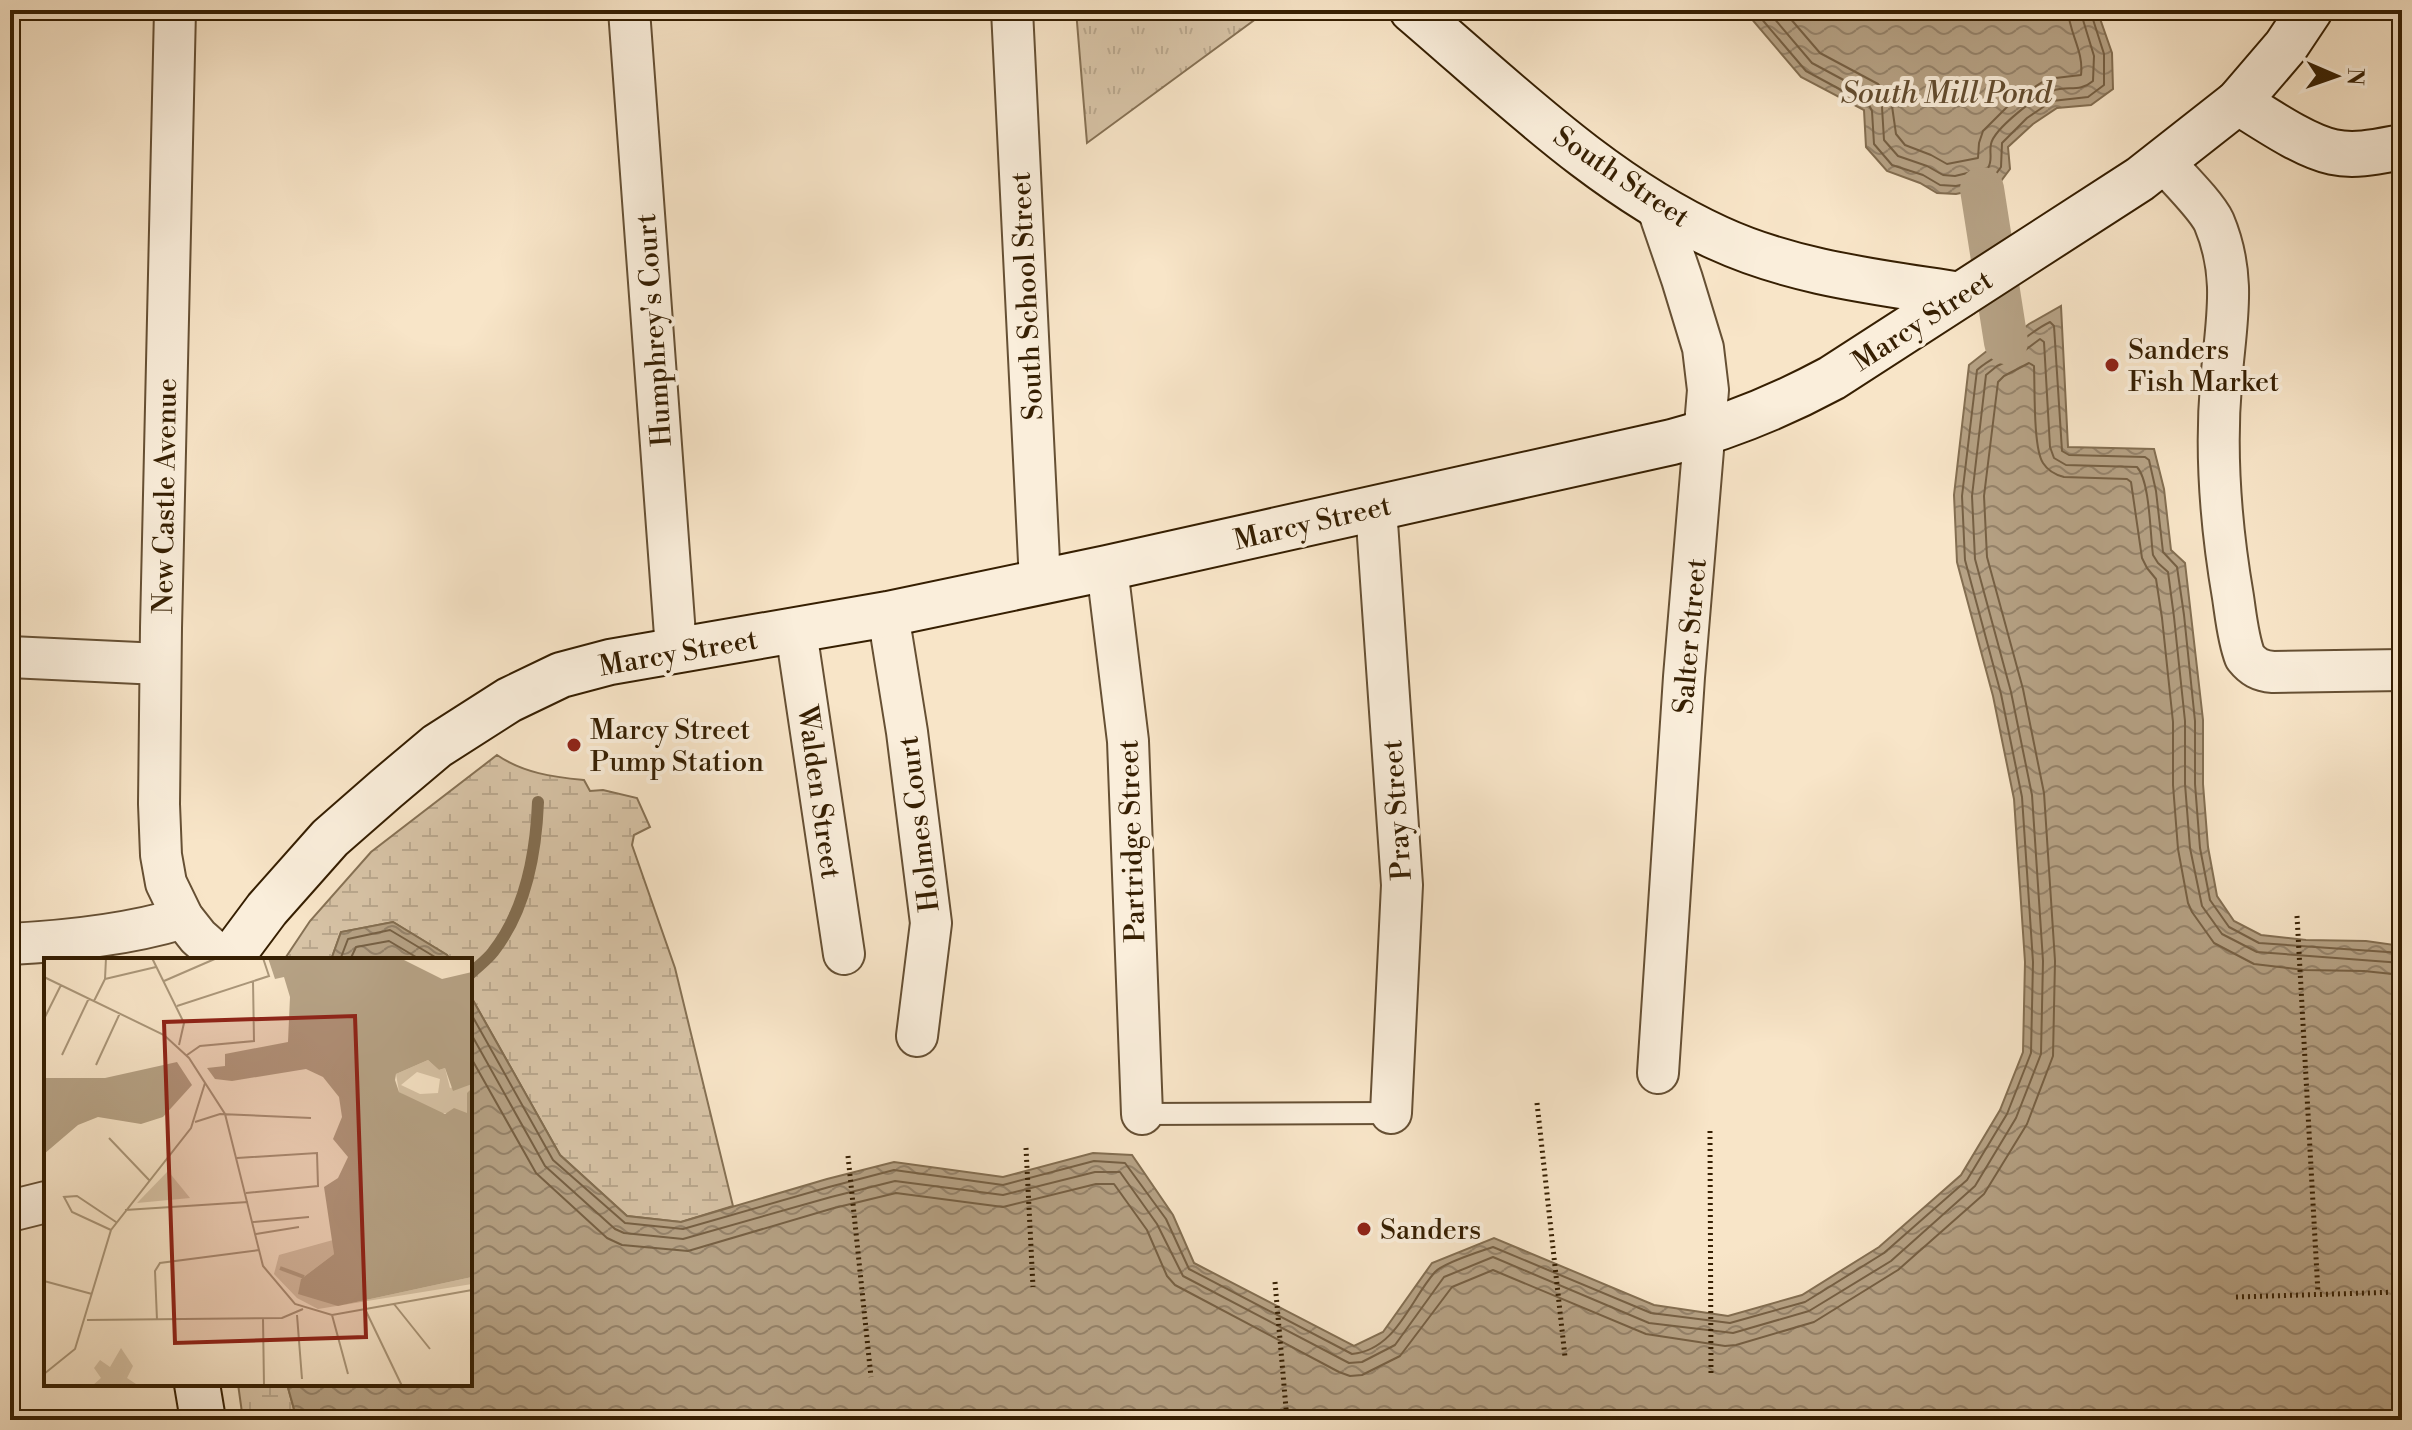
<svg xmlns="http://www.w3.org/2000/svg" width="2412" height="1430" font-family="'Libre Bodoni',serif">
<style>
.wetland{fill:url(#wetland-marsh);stroke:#867154;stroke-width:2}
.park{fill:url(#park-tufts);stroke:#867154;stroke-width:2}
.water{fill:url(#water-waves);stroke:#836e51;stroke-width:2}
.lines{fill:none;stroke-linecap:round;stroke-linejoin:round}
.shore{stroke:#766044;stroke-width:2}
.stream{stroke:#836e51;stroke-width:12}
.canal{stroke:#b6a285;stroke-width:44}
.lane-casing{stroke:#665034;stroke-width:24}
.street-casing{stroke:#665034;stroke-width:44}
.secondary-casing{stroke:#361f02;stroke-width:48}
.path{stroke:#361f02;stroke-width:5;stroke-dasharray:2 4;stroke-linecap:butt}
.lane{stroke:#faeedb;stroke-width:20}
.street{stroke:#faeedb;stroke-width:40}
.secondary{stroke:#faeedb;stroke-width:44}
.poi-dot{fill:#8f2418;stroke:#faeedb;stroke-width:3}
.labels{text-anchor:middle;stroke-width:8;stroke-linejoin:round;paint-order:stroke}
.street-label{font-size:28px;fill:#361f02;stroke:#faeedb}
.poi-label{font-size:28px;fill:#361f02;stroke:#faeedb;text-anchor:start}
.water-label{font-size:30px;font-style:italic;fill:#634d30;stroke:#faeedb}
.inset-river{fill:none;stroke:#b6a285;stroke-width:4}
.inset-road{fill:none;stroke:#aa9679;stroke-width:2}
.view{fill:#8f2418;fill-opacity:0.15;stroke:#8f2418;stroke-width:4}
.inset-edge{fill:none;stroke:#361f02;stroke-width:4}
</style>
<defs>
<pattern id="wetland-marsh" width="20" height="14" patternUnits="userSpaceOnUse" patternTransform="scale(2)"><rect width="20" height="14" fill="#d7c3a6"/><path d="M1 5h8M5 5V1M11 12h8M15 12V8" fill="none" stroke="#b9a78d"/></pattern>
<pattern id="park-tufts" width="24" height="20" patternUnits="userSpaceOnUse" patternTransform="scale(2)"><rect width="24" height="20" fill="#d7c3a6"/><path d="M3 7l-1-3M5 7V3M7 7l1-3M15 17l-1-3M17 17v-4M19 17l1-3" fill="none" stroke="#b9a78d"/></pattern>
<pattern id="water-waves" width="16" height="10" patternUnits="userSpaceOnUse" patternTransform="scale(2)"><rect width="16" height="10" fill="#b6a285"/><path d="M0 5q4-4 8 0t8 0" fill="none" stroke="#95836b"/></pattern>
</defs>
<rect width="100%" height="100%" fill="#f8e5c8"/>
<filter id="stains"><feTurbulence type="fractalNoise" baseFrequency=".0025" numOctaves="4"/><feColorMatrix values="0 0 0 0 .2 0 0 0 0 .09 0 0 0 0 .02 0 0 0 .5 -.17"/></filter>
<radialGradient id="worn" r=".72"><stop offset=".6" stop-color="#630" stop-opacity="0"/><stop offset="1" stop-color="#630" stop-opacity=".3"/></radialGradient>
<g class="wetland">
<path d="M497,755c26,18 56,22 87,25l6,11 13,-1 34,8 13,29 -16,8 -2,10 43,123 58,238 -52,16 -54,-6 -67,-61 -90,-160v-35h-20l-3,-5 -54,-33 -52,10 -10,28h-47l26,-39 61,-69z"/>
<polygon points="238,1384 287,1384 297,1420 243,1420"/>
</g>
<polygon class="park" points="1076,10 1268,10 1087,143"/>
<g class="water">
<polygon points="1744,10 2097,10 2112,53 2113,89 2091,105 2057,108 2033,124 2008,147 2010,169 1998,185 1956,194 1937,193 1920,183 1887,171 1866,147 1864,110 1801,77"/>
<polygon points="2061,306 2068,447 2154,449 2164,489 2171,550 2185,563 2203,720 2203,784 2208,847 2217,896 2234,921 2261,935 2306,940 2366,941 2402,946 2402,1420 297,1420 287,1384 470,1384 470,995 560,1155 627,1216 681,1222 827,1179 894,1162 1003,1177 1093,1153 1132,1155 1173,1215 1194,1263 1354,1346 1383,1332 1432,1263 1494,1238 1654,1305 1728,1316 1802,1295 1879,1247 1961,1175 2000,1110 2023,1052 2025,962 2014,799 1993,696 1957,562 1954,495 1969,365 1988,350 2006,342 2029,324"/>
<polygon points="393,922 447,955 450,960 331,960 341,932"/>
</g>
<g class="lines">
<g class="shore">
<polyline points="1754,10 1806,71 1869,105 1872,111 1874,144 1892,165 1923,175 1940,185 1956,186 1993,178 2001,167 2002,143 2027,118 2052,101 2088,97 2104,85 2104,54 2090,10"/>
<path d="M1767,10l45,53 65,35 5,9 2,33 14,16 29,10 16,9 12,1 33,-8c5,-8 1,-15 3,-24 3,-15 46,-49 61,-53 16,-6 27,2 41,-10l1,-25 -14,-46"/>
<path d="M1783,10l37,43 58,31 13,15 5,35 9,11 26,10 16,9 31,-6 1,-15 4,-12 30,-30 34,-22 34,-4c3,-24 -12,-42 -13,-65"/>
<polyline points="340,960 348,939 390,930 440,960"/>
<polyline points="350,960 356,947 389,941 421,960"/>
<path d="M470,1012l83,148 72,63 58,6 146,-42 65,-17 109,15 91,-24 31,2 41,56 23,50 163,85c44,-4 58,-54 83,-82 10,-10 44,-20 58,-25l158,66 79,10 75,-21 79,-49 83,-73 40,-66 24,-61 2,-91 -11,-165 -21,-103 -36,-134 -3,-64 15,-126c11,-10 22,-14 34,-22 13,-8 24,-19 39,-26l4,4 8,125 7,4 76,2 4,3 7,31 7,61 14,15 7,48 11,106v63l5,64 10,52 19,27 30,16 143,10"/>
<path d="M470,1032l75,134 70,63 9,4 59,6 148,-42 64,-16 108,14 92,-23h25l37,52 26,52 166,87 13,-1 33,-17 49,-68 49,-20 156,66 84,10 76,-22 82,-50 84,-75 41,-68 25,-64 2,-93 -11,-166 -21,-103 -36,-133 -3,-63 14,-121 11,-9 19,-9 24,-18 4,3 6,105 4,11 12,7 71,2c13,14 13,66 16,88l5,8 10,9 6,45 11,104v63l5,64 12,58 20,28 35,18 145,11"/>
<path d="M470,1056l66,117 71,65 15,7 66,6 146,-43 62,-15 107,14 93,-23h18l33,46 20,46 8,9 164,87 11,4 12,-1 38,-19 52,-69 41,-17 153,64 79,12 11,-1 78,-23 84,-52 86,-76 43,-70 26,-68 2,-95 -11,-168 -21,-104 -36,-132 -3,-61 14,-114 6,-6 25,-13 5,3c1,21 -1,82 9,97 5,8 13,12 21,14l63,2 4,3 11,76 5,10 9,11 6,39 11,104v63l5,64 10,54 4,9 22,31 40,21 50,6 60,1 38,4"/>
</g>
<path class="stream" d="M470,974c7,-7 17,-14 23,-22 33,-42 43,-98 45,-150"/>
<polyline class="canal" points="1982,189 2006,342"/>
<defs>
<polyline id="lane" points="1142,1114 1391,1113"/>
<g id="street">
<polyline points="175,10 161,628 159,804 161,855 166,883 183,918 198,937 224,960"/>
<polyline points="629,10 676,649"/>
<polyline points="1012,10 1040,582"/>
<path d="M2163,161c13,15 43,44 51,61 24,57 11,104 7,162 -6,72 0,143 12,213 3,20 5,42 12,60 8,10 15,14 28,15l129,-2"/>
<polyline points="1657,206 1682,279 1703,348 1708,390 1684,677 1658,1073"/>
<polyline points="1376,508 1402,885 1391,1113"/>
<polyline points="1107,568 1128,741 1142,1114"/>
<polyline points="888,614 907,732 931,923 917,1036"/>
<polyline points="796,631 844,954"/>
<polyline points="10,657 160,664"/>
<path d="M10,944c58,-3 117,-9 173,-26"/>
<polyline points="10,1211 46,1202"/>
</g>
<g id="secondary">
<path d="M1412,10c95,81 191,176 306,228 76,35 160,44 242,57"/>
<path d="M2238,102c26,16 66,44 95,50 23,5 47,-1 69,-5"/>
<path d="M229,960l38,-51 63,-71 56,-49 51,-43 72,-46 52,-25 49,-13 278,-48 219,-46 565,-126c57,-15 108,-36 160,-64l308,-199 98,-77 48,-56 24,-36"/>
<polyline points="197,1384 203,1420"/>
</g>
</defs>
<use href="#lane" class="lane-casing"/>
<use href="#street" class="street-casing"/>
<use href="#secondary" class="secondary-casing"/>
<g class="path">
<polyline points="2398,843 2402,875"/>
<polyline points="2297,916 2318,1293"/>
<polyline points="1537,1103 1565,1357"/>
<polyline points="1710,1131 1711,1377"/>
<polyline points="1026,1148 1033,1287"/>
<polyline points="848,1156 871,1377"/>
<polyline points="1275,1282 1287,1420"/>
<polyline points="2236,1297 2400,1292"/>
</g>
<use href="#lane" class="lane"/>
<use href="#street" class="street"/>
<use href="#secondary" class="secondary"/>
</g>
<g class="poi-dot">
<circle cx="2112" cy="365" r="8"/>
<circle cx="574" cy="745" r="8"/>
<circle cx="1364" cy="1229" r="8"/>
</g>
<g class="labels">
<g class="street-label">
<text transform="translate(1622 176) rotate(34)" y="10">South Street</text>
<text transform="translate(1026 296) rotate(-93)" y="10">South School Street</text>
<text transform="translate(1922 320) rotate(-33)" y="10">Marcy Street</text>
<text transform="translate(653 330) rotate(-94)" y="10">Humphrey's Court</text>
<text transform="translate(164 496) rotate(-89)" y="10">New Castle Avenue</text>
<text transform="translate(1312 522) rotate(-13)" y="10">Marcy Street</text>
<text transform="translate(1689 636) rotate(-85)" y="10">Salter Street</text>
<text transform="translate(678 652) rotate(-10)" y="10">Marcy Street</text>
<text transform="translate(820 792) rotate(82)" y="10">Walden Street</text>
<text transform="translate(1396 810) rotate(-94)" y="10">Pray Street</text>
<text transform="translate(918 824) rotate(-97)" y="10">Holmes Court</text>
<text transform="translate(1131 841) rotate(-92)" y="10">Partridge Street</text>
</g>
<g class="poi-label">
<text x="2128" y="359">Sanders<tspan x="2128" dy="32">Fish Market</tspan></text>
<text x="590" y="739">Marcy Street<tspan x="590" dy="32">Pump Station</tspan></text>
<text x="1380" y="1239">Sanders</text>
</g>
<g class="water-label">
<text x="1946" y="103">South Mill Pond</text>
</g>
</g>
<g transform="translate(44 958)">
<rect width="428" height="428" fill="#f8e5c8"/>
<path d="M77,390l12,18 -6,12 12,8h-47l9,-8 -7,-10 6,-8 10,7z" fill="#d7c3a6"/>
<path d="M384,102l11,10 6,-2 5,20 21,-6 -4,31h-30l-38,-21 -3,-18zM373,114l23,7 -2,14 -18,1 -19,-9zM289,282l1,14 -33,25 37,27 134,-29v7l-154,25 -21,-11 -23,-24 5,-19z" fill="#d7c3a6" fill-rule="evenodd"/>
<path d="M124,213l22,27 -53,5z" fill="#d7c3a6"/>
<path d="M224,0h132l42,21 30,-7v112l-19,7 -8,-23 -6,2 -11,-10 -32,14 -1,6 4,12 46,22 9,-6 13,5v-20l5,-5v189l-134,29 -40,-12 3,-15 33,-25 -10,-67 14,-9 10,-21 -15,-18 9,-22 -3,-20 -16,-20 -17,-8 -74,12 -17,-2 -8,-11 18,-2v-12l63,-12 2,-45 -6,-20 -9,2zM133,104l15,23 -29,32 -22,7 -43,-7 -20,8 -34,29v-76h61z" fill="#b6a285"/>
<path class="inset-river" d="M236,310l24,9"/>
<path class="inset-road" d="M108,0l32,65 -5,22M0,19l120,58 25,23 36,56 38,152 32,38 37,11 140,-25M61,21l51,-12M120,23l53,-23M50,43l11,-22 1,-21M133,48l92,-30 -6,-18M0,61l17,-34M18,97l27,-57M143,97l13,-9 54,-5 -1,-60M52,107l24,-52M151,164l25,-8 91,4M65,180l41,43M193,200l80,-5 1,33 -72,7M81,252l123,-8M209,264l56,-5M67,272l-39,-18 -8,-15 13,-1 39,26M212,276l43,-7M0,323l48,13M350,346l36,45M321,351l37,77M253,357l5,64M288,357l16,59M219,361l1,67M43,362l195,-2 21,-9M113,362l-2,-49 5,-8 99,-13M0,416l31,-25 36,-119 80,-102 14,-45"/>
<path class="view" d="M311,58l11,321 -191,6 -11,-321z"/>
<rect width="428" height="428" class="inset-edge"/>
</g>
<rect width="2412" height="1430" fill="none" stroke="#f8e5c8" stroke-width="40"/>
<rect x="12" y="12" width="2388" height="1406" fill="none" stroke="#361f02" stroke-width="4"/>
<rect x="20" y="20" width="2372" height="1390" fill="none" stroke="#361f02" stroke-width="2"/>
<g transform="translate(2336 76) rotate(92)" stroke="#faeedb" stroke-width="6" paint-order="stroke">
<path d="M0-6L14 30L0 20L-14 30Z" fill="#361f02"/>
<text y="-12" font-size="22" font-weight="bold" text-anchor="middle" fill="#361f02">N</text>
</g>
<rect width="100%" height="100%" filter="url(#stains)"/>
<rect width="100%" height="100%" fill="url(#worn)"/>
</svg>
